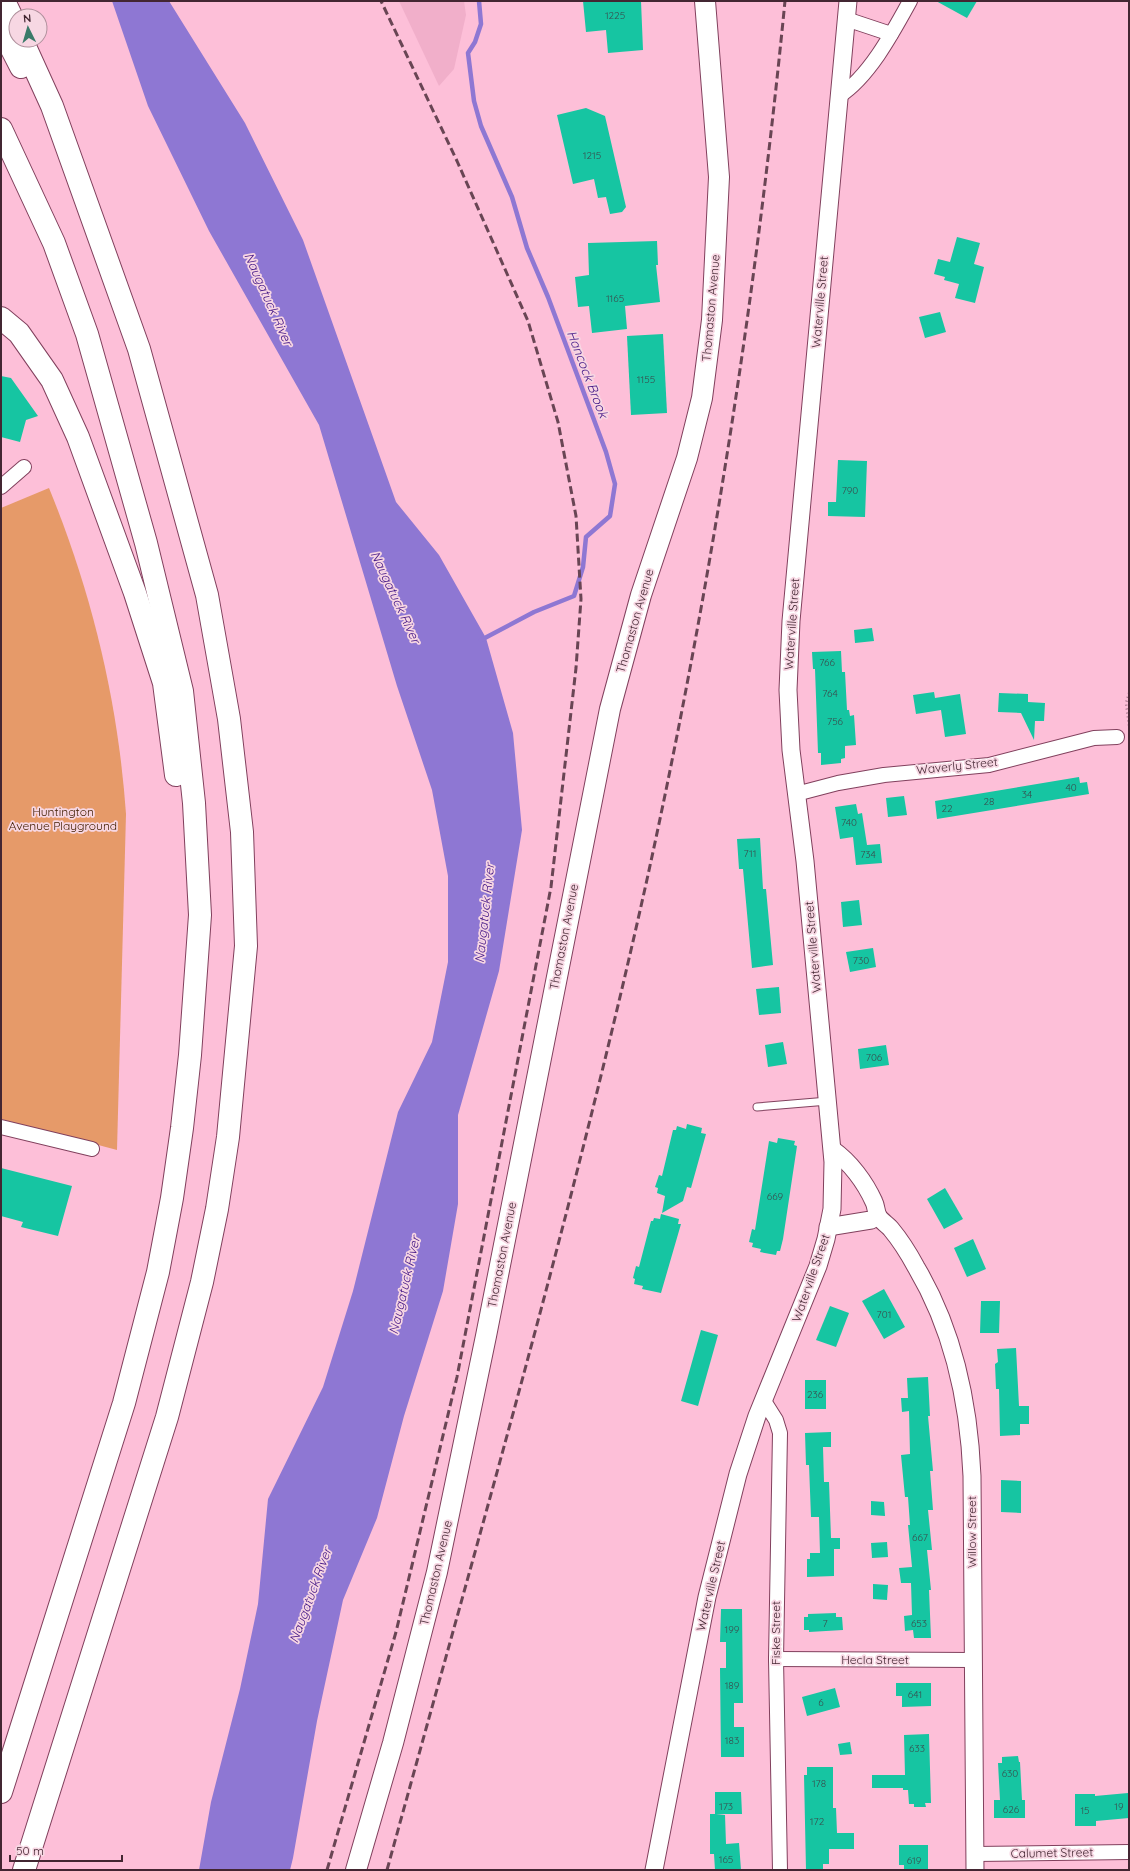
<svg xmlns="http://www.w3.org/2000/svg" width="1130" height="1871" font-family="Quicksand,sans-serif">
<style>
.built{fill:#f1afca}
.green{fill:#e69a69}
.water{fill:#8e77d3}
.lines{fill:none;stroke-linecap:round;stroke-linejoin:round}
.stream{stroke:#8e77d3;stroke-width:4.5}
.building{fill:#16c5a2}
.service-casing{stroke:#81405d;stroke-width:9}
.minor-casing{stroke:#81405d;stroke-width:16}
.tertiary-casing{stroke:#81405d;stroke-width:19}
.secondary-casing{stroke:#81405d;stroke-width:22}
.motorway-casing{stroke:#81405d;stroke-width:24}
.path{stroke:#a27487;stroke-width:2.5;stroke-dasharray:1 3;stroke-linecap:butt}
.service{stroke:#fff;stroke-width:7}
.minor{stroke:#fff;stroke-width:14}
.tertiary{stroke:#fff;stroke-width:17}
.secondary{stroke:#fff;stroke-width:20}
.motorway{stroke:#fff;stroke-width:22}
.rail{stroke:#694554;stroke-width:3;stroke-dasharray:8 4;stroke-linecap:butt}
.labels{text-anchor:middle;stroke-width:3.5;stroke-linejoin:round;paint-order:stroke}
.number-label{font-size:10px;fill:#384e4e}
.street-label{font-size:12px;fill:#432632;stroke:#f7d7e3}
.park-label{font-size:12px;fill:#442004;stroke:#f7d7e3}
.water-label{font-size:13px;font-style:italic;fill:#431686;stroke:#f7d7e3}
</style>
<rect width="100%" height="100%" fill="#fdbfd8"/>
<polygon class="built" points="399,1 464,1 466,15 454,69 439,86"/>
<path class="green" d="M49,488c43,105 69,213 77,326l-9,336 -116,-31v-611z"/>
<polygon class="water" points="112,1 169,1 245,123 303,240 396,502 439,555 486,638 513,733 522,830 499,971 458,1115 458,1204 443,1291 404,1416 377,1518 343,1600 317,1721 293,1858 290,1870 199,1870 211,1802 240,1689 258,1604 268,1499 323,1387 353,1291 398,1112 432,1042 448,962 448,876 432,790 397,686 319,425 209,231 148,106"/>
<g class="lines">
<polyline class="stream" points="479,1 481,24 475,42 468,53 474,101 481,126 512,197 527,248 548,297 606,452 615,484 610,516 586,537 583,567 574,596 534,612 481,640"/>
</g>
<g class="building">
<polygon points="583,1 641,1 643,50 608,53 606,30 586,32"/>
<polygon points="936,1 977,1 967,18"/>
<polygon points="586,108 605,116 626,207 622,212 610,214 606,197 598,198 594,179 573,184 557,115"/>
<polygon points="957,237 980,243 974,264 984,267 975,303 955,298 959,284 944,280 945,277 934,274 938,259 950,262"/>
<polygon points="657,241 658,265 656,265 660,302 625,306 627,329 592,333 589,306 578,307 575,277 589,275 588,243"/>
<polygon points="940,312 946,332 925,338 919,317"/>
<polygon points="663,334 667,413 631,415 627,336"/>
<polygon points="1,376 11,378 38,416 26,420 20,442 1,437"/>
<polygon points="838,460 867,461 865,517 828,516 828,502 836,502"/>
<polygon points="872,628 874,641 855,643 854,630"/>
<polygon points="841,651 842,672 845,672 847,710 849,710 850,716 854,715 856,745 845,746 845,758 841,759 841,763 821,765 821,753 818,753 815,669 813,669 812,652"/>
<polygon points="934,692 935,698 960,694 966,734 945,737 941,710 916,714 913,695"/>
<polygon points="999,693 1028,694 1028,702 1045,703 1044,721 1035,721 1034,740 1021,713 998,712"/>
<polygon points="1079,777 1080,783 1087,782 1089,794 937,819 935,801"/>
<polygon points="904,796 907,815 888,817 886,798"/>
<polygon points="856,804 858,814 862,813 867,845 880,844 882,863 856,865 853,837 840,839 835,807"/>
<polygon points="760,838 763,889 766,889 773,965 752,968 743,869 739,869 737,839"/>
<polygon points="859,900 862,925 843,927 841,902"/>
<polygon points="873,948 876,967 850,972 846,952"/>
<polygon points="779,987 781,1013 759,1015 756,989"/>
<polygon points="783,1042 787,1064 768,1067 765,1045"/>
<polygon points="886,1045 889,1065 860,1069 858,1049"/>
<polygon points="687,1124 702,1128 701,1133 706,1134 691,1188 687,1187 683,1201 662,1213 665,1196 657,1193 658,1188 655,1187 659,1175 662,1176 673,1130 676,1130 677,1126 686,1129"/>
<polygon points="778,1138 795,1141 794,1145 797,1146 783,1239 780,1251 777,1251 776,1255 760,1252 761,1249 752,1247 753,1243 749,1242 752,1229 755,1230 769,1141 777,1143"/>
<polygon points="1,1168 72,1186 58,1236 21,1227 23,1222 1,1216"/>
<polygon points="945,1188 963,1219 944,1229 927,1199"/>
<polygon points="661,1214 679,1219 678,1224 681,1224 661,1293 642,1289 643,1286 634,1284 635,1279 633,1278 636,1266 639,1267 651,1221 653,1221 654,1218 660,1219"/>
<polygon points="973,1239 986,1269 967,1277 954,1248"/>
<polygon points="884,1289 905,1327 884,1339 862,1301"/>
<polygon points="981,1301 1000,1301 999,1333 980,1333"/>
<polygon points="830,1306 849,1313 836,1347 816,1340"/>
<polygon points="701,1330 718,1335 698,1406 681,1401"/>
<polygon points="1016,1348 1019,1406 1029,1406 1029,1424 1020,1424 1020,1435 1000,1436 999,1389 996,1389 995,1364 998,1362 997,1349"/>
<polygon points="928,1377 930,1416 928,1416 933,1471 930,1471 933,1510 928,1510 932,1550 927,1550 931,1590 929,1590 931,1638 914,1638 913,1630 905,1631 904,1616 912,1615 911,1583 901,1583 899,1568 912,1567 908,1525 910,1525 908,1497 905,1497 901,1455 910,1454 909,1411 902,1412 901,1398 908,1398 907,1378"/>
<rect x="805" y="1380" width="21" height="29"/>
<polygon points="831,1432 831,1447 823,1447 824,1482 829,1482 831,1538 840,1538 840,1549 834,1549 834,1576 807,1577 807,1559 810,1559 810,1553 820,1553 819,1517 811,1517 809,1465 806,1465 805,1433"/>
<polygon points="1001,1480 1021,1481 1021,1513 1001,1512"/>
<polygon points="871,1501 884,1502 885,1516 871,1515"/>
<polygon points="887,1542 888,1557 872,1558 871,1543"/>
<polygon points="873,1584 888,1585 887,1600 873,1599"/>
<polygon points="721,1609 742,1609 743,1703 734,1703 734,1727 744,1727 744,1757 721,1757 720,1668 726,1668 726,1642 720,1642"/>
<polygon points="836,1613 836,1617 842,1617 843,1630 809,1632 809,1630 804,1630 804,1617 808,1617 808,1614"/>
<polygon points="896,1683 931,1683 931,1706 902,1707 902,1696 896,1696"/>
<polygon points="835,1688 840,1707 807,1716 802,1697"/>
<polygon points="929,1734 931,1803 925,1803 926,1807 914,1807 914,1804 909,1804 908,1790 903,1790 903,1788 872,1788 872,1775 905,1775 904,1735"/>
<polygon points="850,1742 852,1754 840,1755 838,1744"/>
<polygon points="1018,1756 1019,1762 1020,1762 1022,1800 1025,1800 1025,1818 994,1818 994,1800 1000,1800 998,1763 1002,1763 1002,1757"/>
<polygon points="807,1767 833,1767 833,1808 836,1808 837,1833 854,1833 854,1849 829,1849 829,1864 823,1864 823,1870 806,1870 804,1775 807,1775"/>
<polygon points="715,1792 741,1792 742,1814 716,1814 725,1815 726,1844 739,1843 741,1870 715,1870 714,1854 710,1854 710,1814 715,1814"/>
<polygon points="1128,1793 1129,1818 1096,1821 1096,1826 1075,1826 1075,1794 1095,1794 1095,1796"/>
<polygon points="899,1845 928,1845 928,1870 904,1870 904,1865 899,1865"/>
</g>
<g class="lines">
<defs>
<polyline id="service" points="757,1107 828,1101"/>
<g id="minor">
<polyline points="846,19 891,34"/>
<path d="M839,96c30,-19 54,-64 71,-95"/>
<polyline points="1,487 24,467"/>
<polyline points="796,794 838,783 884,775 989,765 1094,738 1117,737"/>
<polyline points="1,1127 92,1149"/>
<polyline points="764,1401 776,1420 780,1433 776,1659 780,1870"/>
<polyline points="776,1659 973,1660"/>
<polyline points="975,1854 1129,1852"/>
</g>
<g id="tertiary">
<path d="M833,1150c17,12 32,32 41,52 2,4 2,10 4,14 3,5 10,9 13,13 10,12 18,25 25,38 38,64 53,136 56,209l3,394"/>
<polyline points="828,1227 871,1220 878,1216"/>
<polyline points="654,1870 707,1597 738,1474 757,1416 818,1266 826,1239 832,1209 833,1162 805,861 791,750 788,690 791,621 848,1"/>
</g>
<polyline id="secondary" points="356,1870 393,1743 437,1572 486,1336 610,709 641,595 687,458 702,398 712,320 719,177 705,1"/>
<g id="motorway">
<polyline points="4,1 16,26"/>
<polyline points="1,28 21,67"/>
<polyline points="22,40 52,106 139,349 207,595 229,719 242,832 246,946 228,1137 217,1209 202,1282 167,1417 24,1870"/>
<polyline points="1,129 54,243 87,334 146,543 182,691 194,803 200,915 190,1055 182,1128 172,1198 158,1272 124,1403 1,1792"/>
<polyline points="1,318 19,333 52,380 78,437 135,593 164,683 176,775"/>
</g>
</defs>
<use href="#service" class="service-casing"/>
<use href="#minor" class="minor-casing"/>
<use href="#tertiary" class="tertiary-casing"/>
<use href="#secondary" class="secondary-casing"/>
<use href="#motorway" class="motorway-casing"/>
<polyline class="path" points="1129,693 1126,703 1129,726"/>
<use href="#service" class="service"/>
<use href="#minor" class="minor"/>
<use href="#tertiary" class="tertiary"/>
<use href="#secondary" class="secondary"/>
<use href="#motorway" class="motorway"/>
<g class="rail">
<polyline points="327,1870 396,1632 457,1377 551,887 576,668 581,599 576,516 558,422 528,321 457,161 381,1"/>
<path d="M387,1870c90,-328 185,-654 259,-986 64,-291 110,-587 139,-883"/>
</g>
</g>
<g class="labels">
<g class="number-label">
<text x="615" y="19">1225</text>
<text x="592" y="159">1215</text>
<text x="615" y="302">1165</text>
<text x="646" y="383">1155</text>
<text x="850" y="494">790</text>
<text x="827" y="666">766</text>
<text x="830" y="697">764</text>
<text x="835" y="725">756</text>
<text x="1071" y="791">40</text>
<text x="1027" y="798">34</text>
<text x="989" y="805">28</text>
<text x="947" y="812">22</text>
<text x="849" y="826">740</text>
<text x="750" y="857">711</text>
<text x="868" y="858">734</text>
<text x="861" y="964">730</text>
<text x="874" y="1061">706</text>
<text x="775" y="1200">669</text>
<text x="884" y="1318">701</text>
<text x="815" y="1398">236</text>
<text x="920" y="1541">667</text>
<text x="825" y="1627">7</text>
<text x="919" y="1627">653</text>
<text x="732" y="1633">199</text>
<text x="732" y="1689">189</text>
<text x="915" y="1698">641</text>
<text x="821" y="1706">6</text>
<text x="732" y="1744">183</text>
<text x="917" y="1752">633</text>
<text x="1010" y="1777">630</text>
<text x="819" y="1787">178</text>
<text x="726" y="1810">173</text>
<text x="1119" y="1810">19</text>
<text x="1011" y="1813">626</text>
<text x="1085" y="1814">15</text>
<text x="817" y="1825">172</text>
<text x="726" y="1863">165</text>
<text x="914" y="1864">619</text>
</g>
<g class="street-label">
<text transform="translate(820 302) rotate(-85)" y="4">Waterville Street</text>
<text transform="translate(711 308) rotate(-85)" y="4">Thomaston Avenue</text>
<text transform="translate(635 621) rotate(-74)" y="4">Thomaston Avenue</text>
<text transform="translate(792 624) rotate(-86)" y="4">Waterville Street</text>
<text transform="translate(957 766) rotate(-6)" y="4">Waverly Street</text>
<text transform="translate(564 937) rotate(-79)" y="4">Thomaston Avenue</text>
<text transform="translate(813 947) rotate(-95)" y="4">Waterville Street</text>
<text transform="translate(502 1255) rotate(-79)" y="4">Thomaston Avenue</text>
<text transform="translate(811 1278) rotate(-71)" y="4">Waterville Street</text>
<text transform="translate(972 1532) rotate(-90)" y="4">Willow Street</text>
<text transform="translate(436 1573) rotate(-77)" y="4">Thomaston Avenue</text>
<text transform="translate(711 1586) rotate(-77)" y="4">Waterville Street</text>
<text transform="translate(776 1633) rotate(-90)" y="4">Fiske Street</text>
<text x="875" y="1664">Hecla Street</text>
<text transform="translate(1052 1853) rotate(-1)" y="4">Calumet Street</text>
</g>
<g class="park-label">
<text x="63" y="816">Huntington<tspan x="63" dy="14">Avenue Playground</tspan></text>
</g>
<g class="water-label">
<text transform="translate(269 299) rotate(66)" y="5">Naugatuck River</text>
<text transform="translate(588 374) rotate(69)" y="5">Hancock Brook</text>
<text transform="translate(396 597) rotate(65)" y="5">Naugatuck River</text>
<text transform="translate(484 913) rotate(-84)" y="5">Naugatuck River</text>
<text transform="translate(404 1285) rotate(-77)" y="5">Naugatuck River</text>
<text transform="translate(310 1595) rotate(-70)" y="5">Naugatuck River</text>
</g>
</g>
<rect width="1130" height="1871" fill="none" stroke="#432632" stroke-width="4"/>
<g transform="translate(28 28) rotate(355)"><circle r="19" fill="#f7d7e3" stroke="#af909c"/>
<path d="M0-3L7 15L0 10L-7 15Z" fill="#3a7a69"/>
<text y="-6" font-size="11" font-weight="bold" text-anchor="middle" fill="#432632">N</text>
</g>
<path d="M10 1855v6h112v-6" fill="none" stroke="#432632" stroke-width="2"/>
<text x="16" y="1855" font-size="12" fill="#432632" stroke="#f7d7e3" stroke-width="3" paint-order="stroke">50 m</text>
</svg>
